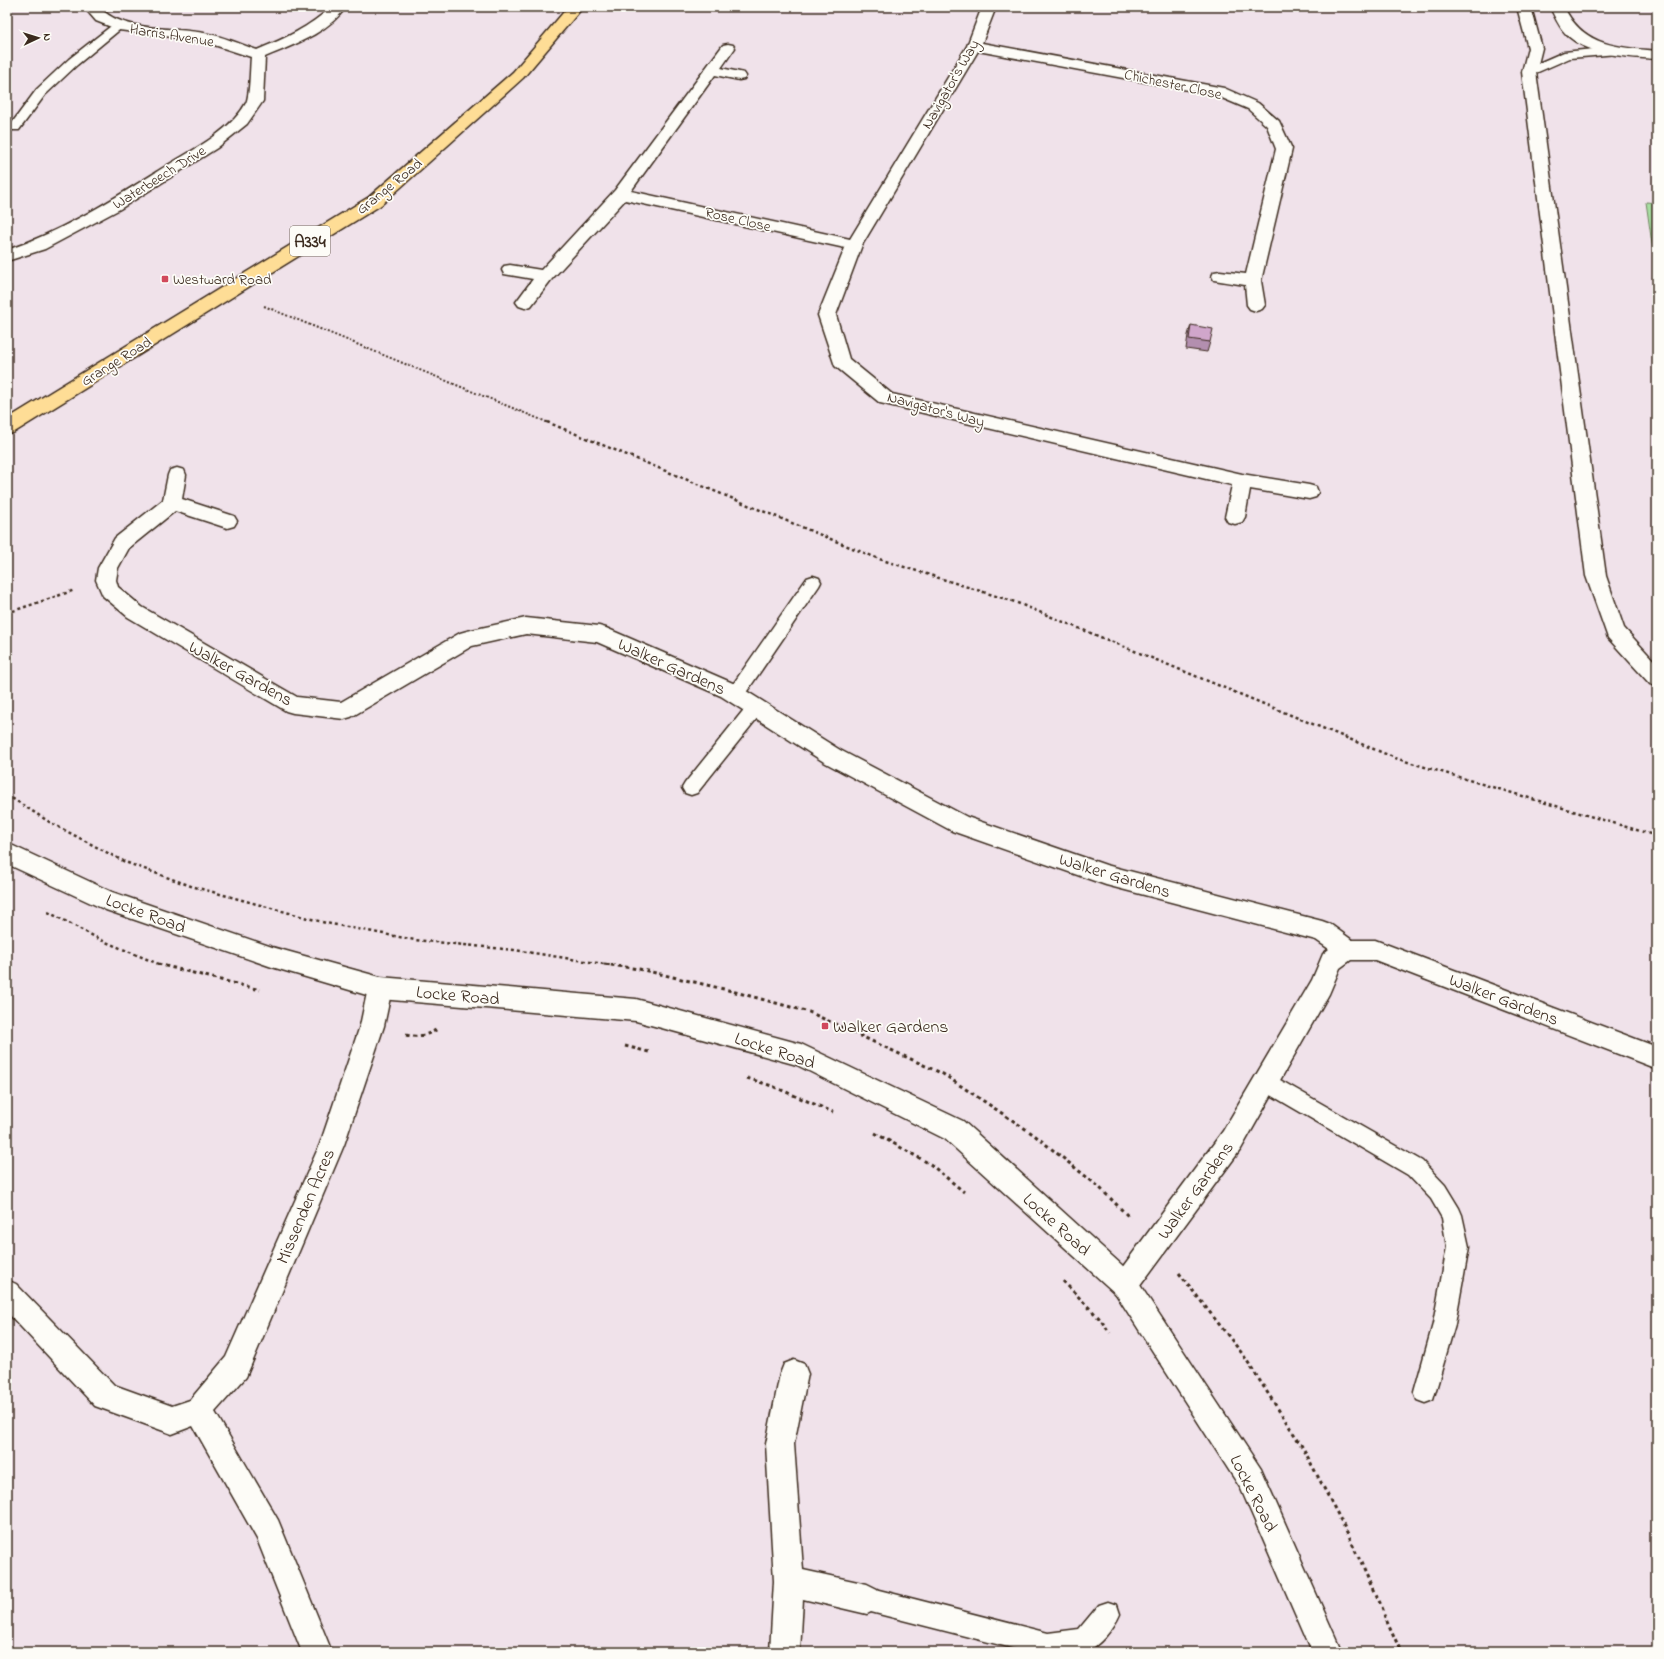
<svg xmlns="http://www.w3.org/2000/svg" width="1664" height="1659" font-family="'Indie Flower',sans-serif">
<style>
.green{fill:#a7dea1;stroke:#718460}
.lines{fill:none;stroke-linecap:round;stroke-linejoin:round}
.lane-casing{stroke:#3b2a1e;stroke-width:3}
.street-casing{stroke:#3b2a1e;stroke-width:3}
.secondary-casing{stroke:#3b2a1e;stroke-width:3}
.primary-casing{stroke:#3b2a1e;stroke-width:3}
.path-far2{stroke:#3b2a1e;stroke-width:2;stroke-dasharray:2 2;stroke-linecap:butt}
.path-far1{stroke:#3b2a1e;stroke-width:2.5;stroke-dasharray:3 3;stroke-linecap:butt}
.path{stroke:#3b2a1e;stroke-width:3;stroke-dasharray:3.5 3.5;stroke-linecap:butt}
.lane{fill:#fdfcf7;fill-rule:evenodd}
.street{fill:#fdfcf7;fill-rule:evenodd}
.secondary{fill:#fdfcf7;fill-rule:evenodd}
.primary{fill:#fedd96;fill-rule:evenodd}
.wall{fill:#b38faf;stroke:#3b2a1e}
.building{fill:#d0a6cb;stroke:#3b2a1e}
.poi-dot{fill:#d1495b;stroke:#fdfcf7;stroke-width:1.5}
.labels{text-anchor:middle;stroke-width:3.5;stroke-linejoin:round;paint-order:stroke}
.far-street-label{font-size:15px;fill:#3b2a1e;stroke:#fdfcf7}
.far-poi-label{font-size:15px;fill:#3b2a1e;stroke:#fdfcf7;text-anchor:start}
.shield{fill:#fdfcf7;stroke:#75695f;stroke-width:1}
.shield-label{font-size:17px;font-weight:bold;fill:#3b2a1e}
.street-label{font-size:18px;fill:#3b2a1e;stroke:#fdfcf7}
.poi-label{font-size:18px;fill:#3b2a1e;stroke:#fdfcf7;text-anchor:start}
</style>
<rect width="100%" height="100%" fill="#f0e2ea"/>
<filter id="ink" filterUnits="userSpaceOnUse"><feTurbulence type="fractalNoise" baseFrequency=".025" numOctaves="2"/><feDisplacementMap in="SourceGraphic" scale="8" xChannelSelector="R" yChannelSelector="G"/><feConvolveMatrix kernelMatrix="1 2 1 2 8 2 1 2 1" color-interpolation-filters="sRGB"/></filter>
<g filter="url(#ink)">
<polygon class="green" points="1646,202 1657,203 1657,279"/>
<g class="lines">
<defs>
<g id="lane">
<polygon points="119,21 123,23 125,25 123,27 77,65 45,95 19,130 11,130 9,127 37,89 69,59 115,23"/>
<polygon points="1613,47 1617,48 1619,51 1617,54 1570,58 1529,76 1525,75 1523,72 1525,69 1564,52"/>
<polygon points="813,576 819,578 821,582 819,586 741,700 735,702 729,700 727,695 729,690 807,578"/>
<polygon points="756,700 762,702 765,707 762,712 697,793 691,795 685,793 682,788 685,783 750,702"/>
<polygon points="1266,1072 1422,1161 1445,1185 1459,1208 1462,1215 1469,1247 1455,1324 1433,1400 1425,1403 1417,1400 1414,1392 1433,1324 1447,1247 1442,1218 1431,1199 1408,1175 1259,1088 1256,1081 1259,1074"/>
<path d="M867,1587l181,46 31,-4 20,-24 9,-3 9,3 3,9c-6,14 -20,32 -35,38h-57l-161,-41 -8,-4 -4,-8 4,-8z"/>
</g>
<g id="street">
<path d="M84,7h15c22,25 74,20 105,26 18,3 36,11 53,17 29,-12 51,-22 74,-43h15c-18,26 -53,38 -81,50l-2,44 -16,23 -30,24 -97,61 -75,40 -38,12v-11c54,-18 103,-49 151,-79 29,-18 72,-38 88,-68 4,-7 4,-36 5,-46l-49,-16 -83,-11 -23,-9z"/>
<polygon points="982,7 996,7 982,43 1224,88 1258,103 1279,121 1292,149 1261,281 1265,305 1262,309 1256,311 1250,309 1247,305 1245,285 1214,280 1212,276 1214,272 1220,271 1246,274 1276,149 1267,126 1248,109 1215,95 978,51 862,245 836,315 849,359 892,394 1242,474 1309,485 1316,487 1318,492 1316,497 1309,499 1250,489 1245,517 1242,522 1235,524 1228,522 1225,517 1232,485 880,403 835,366 818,315 845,248 625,200 551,280 531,306 525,308 519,306 516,302 533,279 504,274 502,270 504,266 510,265 541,270 615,190 723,45 728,44 733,45 735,48 721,68 744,73 746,76 744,79 739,80 715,75 631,191 850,239 967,46"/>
<polygon points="1517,7 1531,7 1542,48 1536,72 1606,576 1624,628 1657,664 1657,686 1650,684 1608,638 1586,576 1522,72 1528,48"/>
<path d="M1550,7h14c19,40 54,40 93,44v8c-29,-2 -66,-3 -89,-23 -9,-8 -13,-19 -18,-29z"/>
<polygon points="177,468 184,470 186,475 182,499 234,516 237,521 234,526 227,528 175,511 129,548 118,568 116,580 118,587 142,607 297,697 341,702 460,633 467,631 526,618 599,626 606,628 735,684 840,750 967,817 1106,865 1322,921 1330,924 1352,940 1375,940 1657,1047 1657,1069 1375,960 1351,960 1340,968 1329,994 1241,1149 1134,1294 1125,1298 1116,1294 1112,1285 1116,1276 1223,1131 1312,980 1323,954 1329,949 1316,940 1106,885 952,831 824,762 721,696 597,642 526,634 472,646 351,717 344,719 293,713 286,711 128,617 103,596 96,580 98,568 115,538 163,500 168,475 170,470"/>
<polygon points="380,977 388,980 392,988 384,1026 344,1145 246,1377 215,1412 278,1520 332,1652 302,1652 257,1539 193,1426 172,1434 95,1406 7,1312 7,1280 16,1284 114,1385 172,1406 190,1400 226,1357 320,1144 360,1026 368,988 372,980"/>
<polygon points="794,1360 804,1364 808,1374 794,1444 803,1570 867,1584 877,1589 882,1599 877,1609 867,1614 803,1599 800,1652 770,1652 774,1581 766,1444 780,1374 784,1364"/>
</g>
<polygon id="secondary" points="7,843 112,892 272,947 380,977 636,999 801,1044 963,1121 1134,1276 1261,1469 1342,1652 1312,1652 1241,1489 1116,1294 945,1139 797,1065 636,1021 380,999 272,967 106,910 7,864"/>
<polygon id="primary" points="568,7 583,7 523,78 381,205 13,433 7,434 7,419 369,197 513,72"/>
</defs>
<use href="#lane" class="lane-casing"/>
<use href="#street" class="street-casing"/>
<use href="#secondary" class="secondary-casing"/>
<use href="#primary" class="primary-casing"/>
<polyline class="path-far2" points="264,306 549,423"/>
<g class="path-far1">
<polyline points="547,422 879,559 1015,602 1398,759 1657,836"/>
<polyline points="7,613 75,590"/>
<polyline points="7,795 51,823 125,862 191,886 326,923 415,940 514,950 610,965"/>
<polyline points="48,912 101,940 161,965"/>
</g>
<g class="path">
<polyline points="158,964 260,990"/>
<polyline points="604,964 639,969 728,990 809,1012 943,1074 1033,1134 1099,1187 1130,1218"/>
<path d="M406,1035c12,3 21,0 32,-6"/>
<polyline points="625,1046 649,1052"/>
<polyline points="747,1078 772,1086 833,1112"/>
<polyline points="875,1133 930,1164 964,1192"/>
<polyline points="1179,1273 1244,1356 1303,1448 1349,1536 1401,1652"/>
<polyline points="1063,1281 1100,1319 1110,1333"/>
</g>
<use href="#lane" class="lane"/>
<use href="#street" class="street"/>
<use href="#secondary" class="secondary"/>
<use href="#primary" class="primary"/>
</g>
<polygon class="wall" points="1191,325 1210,342 1207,352 1186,349 1188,335"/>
<polygon class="building" points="1191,325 1213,329 1210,342 1189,339"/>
</g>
<g class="poi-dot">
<rect x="161" y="275" width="8" height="8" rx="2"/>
<rect x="821" y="1022" width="8" height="8" rx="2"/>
</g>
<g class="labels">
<g class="far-street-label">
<text transform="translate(172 35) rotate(9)" y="5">Harris Avenue</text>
<text transform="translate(950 84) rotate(-60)" y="5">Navigator's Way</text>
<text transform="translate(1173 84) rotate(12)" y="5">Chichester Close</text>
<text transform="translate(159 177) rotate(-32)" y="5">Waterbeech Drive</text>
<text transform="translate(389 186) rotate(-39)" y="5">Grange Road</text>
<text transform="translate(738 219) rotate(13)" y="5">Rose Close</text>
<text transform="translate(116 361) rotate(-32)" y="5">Grange Road</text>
<text transform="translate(936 409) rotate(15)" y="5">Navigator's Way</text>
</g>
<g class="far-poi-label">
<text x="173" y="284">Westward Road</text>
</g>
<rect class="shield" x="290" y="226" width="40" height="30" rx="3"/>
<g class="shield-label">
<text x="310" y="247">A334</text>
</g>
<g class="street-label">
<text transform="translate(672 666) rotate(24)" y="6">Walker Gardens</text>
<text transform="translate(241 673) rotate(29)" y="6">Walker Gardens</text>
<text transform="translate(1115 875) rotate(17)" y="6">Walker Gardens</text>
<text transform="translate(146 913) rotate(20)" y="6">Locke Road</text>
<text transform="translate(458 995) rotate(5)" y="6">Locke Road</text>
<text transform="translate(1504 999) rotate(21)" y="6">Walker Gardens</text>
<text transform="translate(775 1050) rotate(18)" y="6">Locke Road</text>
<text transform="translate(1195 1190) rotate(-54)" y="6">Walker Gardens</text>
<text transform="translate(305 1206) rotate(-67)" y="6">Missenden Acres</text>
<text transform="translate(1057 1224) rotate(42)" y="6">Locke Road</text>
<text transform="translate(1254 1493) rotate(63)" y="6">Locke Road</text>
</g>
<g class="poi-label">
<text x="833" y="1032">Walker Gardens</text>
</g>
</g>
<rect width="1664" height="1659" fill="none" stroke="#fdfcf7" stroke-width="24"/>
<rect x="12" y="12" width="1640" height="1635" fill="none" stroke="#3b2a1e" stroke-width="1.5" filter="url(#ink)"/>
<g transform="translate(38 38) rotate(86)" stroke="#fdfcf7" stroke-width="3" paint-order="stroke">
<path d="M0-3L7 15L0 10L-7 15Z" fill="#3b2a1e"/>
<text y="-6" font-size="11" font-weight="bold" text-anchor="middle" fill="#3b2a1e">N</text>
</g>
</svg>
